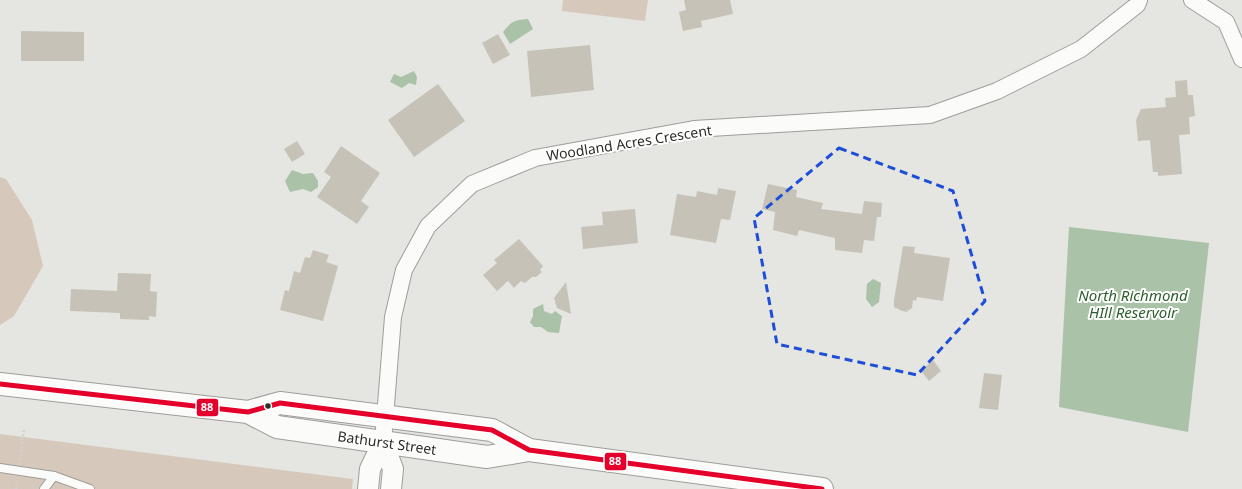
<svg xmlns="http://www.w3.org/2000/svg" width="1242" height="489" font-family="'Noto Sans',sans-serif">
<style>
.green{fill:#d6c9bc}
.water{fill:#aac2a8}
.building{fill:#c6c2b8}
.lines{fill:none;stroke-linecap:round;stroke-linejoin:round}
.service-casing{stroke:#9e9d9a;stroke-width:10}
.minor-casing{stroke:#9e9d9a;stroke-width:18}
.tertiary-casing{stroke:#9e9d9a;stroke-width:22}
.secondary-casing{stroke:#9e9d9a;stroke-width:24}
.path{stroke:#d1d1d1;stroke-width:2.5;stroke-dasharray:2 2;stroke-linecap:butt}
.service{stroke:#fbfbfa;stroke-width:8}
.minor{stroke:#fbfbfa;stroke-width:16}
.tertiary{stroke:#fbfbfa;stroke-width:20}
.secondary{stroke:#fbfbfa;stroke-width:22}
.bus-1-casing{stroke:#fffffe;stroke-width:8}
.bus-1{stroke:#e4002b;stroke-width:5}
.marked{fill:none;stroke:#1d4ed8;stroke-width:3;stroke-dasharray:8 5;stroke-linejoin:round}
.bus-dot{fill:#2c2c2a;stroke:#fffffe;stroke-width:1.5}
.labels{text-anchor:middle;stroke-width:4;stroke-linejoin:round;paint-order:stroke}
.street-label{font-size:14px;fill:#2c2c2a;stroke:#fffffe}
.water-label{font-size:15px;font-style:italic;fill:#2b5d2e;stroke:#fffffe}
.line-badge{stroke:#fffffe;stroke-width:1.5}
.badge-label{font-size:11px;text-anchor:middle;font-weight:bold;fill:#fff}
</style>
<rect width="100%" height="100%" fill="#e5e5e1"/>
<g class="green">
<polygon points="563,0 648,0 645,21 562,11"/>
<polygon points="0,177 6,179 32,220 43,266 14,316 0,325"/>
<polygon points="0,434 353,479 352,489 0,489"/>
</g>
<g class="water">
<path d="M528,19l5,10 -23,15 -7,-12c9,-11 11,-12 25,-13z"/>
<polygon points="414,71 417,77 416,85 409,83 402,88 390,82 394,74 401,77"/>
<polygon points="292,170 303,174 313,173 318,181 318,187 311,192 303,189 290,192 285,181"/>
<polygon points="1069,227 1209,243 1188,432 1059,407"/>
<polygon points="873,279 881,283 879,302 872,307 866,299 867,284"/>
<polygon points="543,304 544,311 552,314 555,311 562,316 559,333 548,332 541,327 534,327 530,322 533,316 533,309"/>
</g>
<g class="building">
<polygon points="684,0 730,0 733,14 701,21 702,27 683,31 679,12 686,10"/>
<polygon points="21,31 84,32 84,61 21,61"/>
<polygon points="498,34 510,55 493,64 482,43"/>
<polygon points="590,45 594,90 531,97 527,51"/>
<polygon points="1187,80 1188,95 1193,95 1195,116 1189,117 1190,134 1179,135 1182,174 1158,176 1158,172 1153,172 1150,140 1138,141 1136,120 1141,109 1166,107 1165,98 1176,97 1175,81"/>
<polygon points="438,84 465,121 414,157 388,120"/>
<polygon points="297,141 305,154 292,162 284,149"/>
<polygon points="341,146 380,173 361,201 369,207 357,224 317,197 331,177 324,172"/>
<polygon points="768,184 797,190 796,197 823,203 821,209 862,214 864,201 882,203 881,217 877,217 874,241 864,240 862,253 835,250 835,238 799,230 797,236 773,230 775,212 762,209"/>
<polygon points="718,188 736,191 730,220 721,219 716,243 670,235 677,194 696,197 697,191 717,195"/>
<polygon points="635,209 638,243 583,249 581,227 603,225 602,212"/>
<polygon points="519,239 543,266 540,270 542,272 536,277 532,277 525,283 521,281 514,288 508,281 497,291 483,275 497,263 494,260"/>
<polygon points="903,246 915,247 914,253 950,258 943,301 917,297 916,301 913,300 912,308 906,312 900,310 894,307 894,300"/>
<polygon points="313,250 329,255 326,262 338,266 323,321 280,310 285,290 289,291 294,271 300,273 305,257 310,258"/>
<polygon points="118,273 151,274 150,291 157,292 156,317 149,316 149,320 120,319 120,313 70,311 71,289 117,291"/>
<polygon points="566,282 571,314 557,308 554,298"/>
<polygon points="933,360 941,371 929,381 921,371"/>
<polygon points="984,373 1002,375 998,410 979,408"/>
</g>
<g class="lines">
<defs>
<g id="service">
<polyline points="0,468 54,476 90,489"/>
<polyline points="44,489 54,476"/>
</g>
<g id="minor">
<polyline points="1192,0 1226,22 1242,59"/>
<polyline points="383,442 393,317 404,270 428,226 472,184 535,158 694,129 930,115 997,91 1081,49 1137,5 1139,0"/>
</g>
<g id="tertiary">
<polyline points="383,442 393,469 391,489"/>
<polyline points="368,489 370,469 383,442"/>
</g>
<g id="secondary">
<polyline points="0,384 248,412 277,427 487,457 529,450 822,489"/>
<polyline points="248,412 280,403 492,430 529,450"/>
</g>
</defs>
<use href="#service" class="service-casing"/>
<use href="#minor" class="minor-casing"/>
<use href="#tertiary" class="tertiary-casing"/>
<use href="#secondary" class="secondary-casing"/>
<g class="path">
<polyline points="20,460 24,429"/>
<polyline points="16,489 17,481"/>
</g>
<use href="#service" class="service"/>
<use href="#minor" class="minor"/>
<use href="#tertiary" class="tertiary"/>
<use href="#secondary" class="secondary"/>
<defs>
<polyline id="bus-1" points="0,384 248,412 280,403 492,430 529,450 822,489"/>
</defs>
<use href="#bus-1" class="bus-1-casing"/>
<use href="#bus-1" class="bus-1"/>
</g>
<path class="marked" d="M839,148l114,43 32,110 -68,74 -140,-31 -23,-126z"/>
<circle class="bus-dot" cx="268" cy="406" r="3.5"/>
<g class="labels">
<g class="street-label">
<text transform="translate(629 143) rotate(-9)" y="5">Woodland Acres Crescent</text>
<text transform="translate(387 443) rotate(8)" y="5">Bathurst Street</text>
</g>
<g class="water-label">
<text x="1133" y="301">North Richmond<tspan x="1133" dy="17">HIll Reservoir</tspan></text>
</g>
</g>
<g class="line-badge">
<rect x="196" y="398" width="23" height="19" rx="4" fill="#e4002b"/>
<rect x="604" y="452" width="23" height="19" rx="4" fill="#e4002b"/>
</g>
<g class="badge-label">
<text x="207" y="411">88</text>
<text x="615" y="465">88</text>
</g>
</svg>
